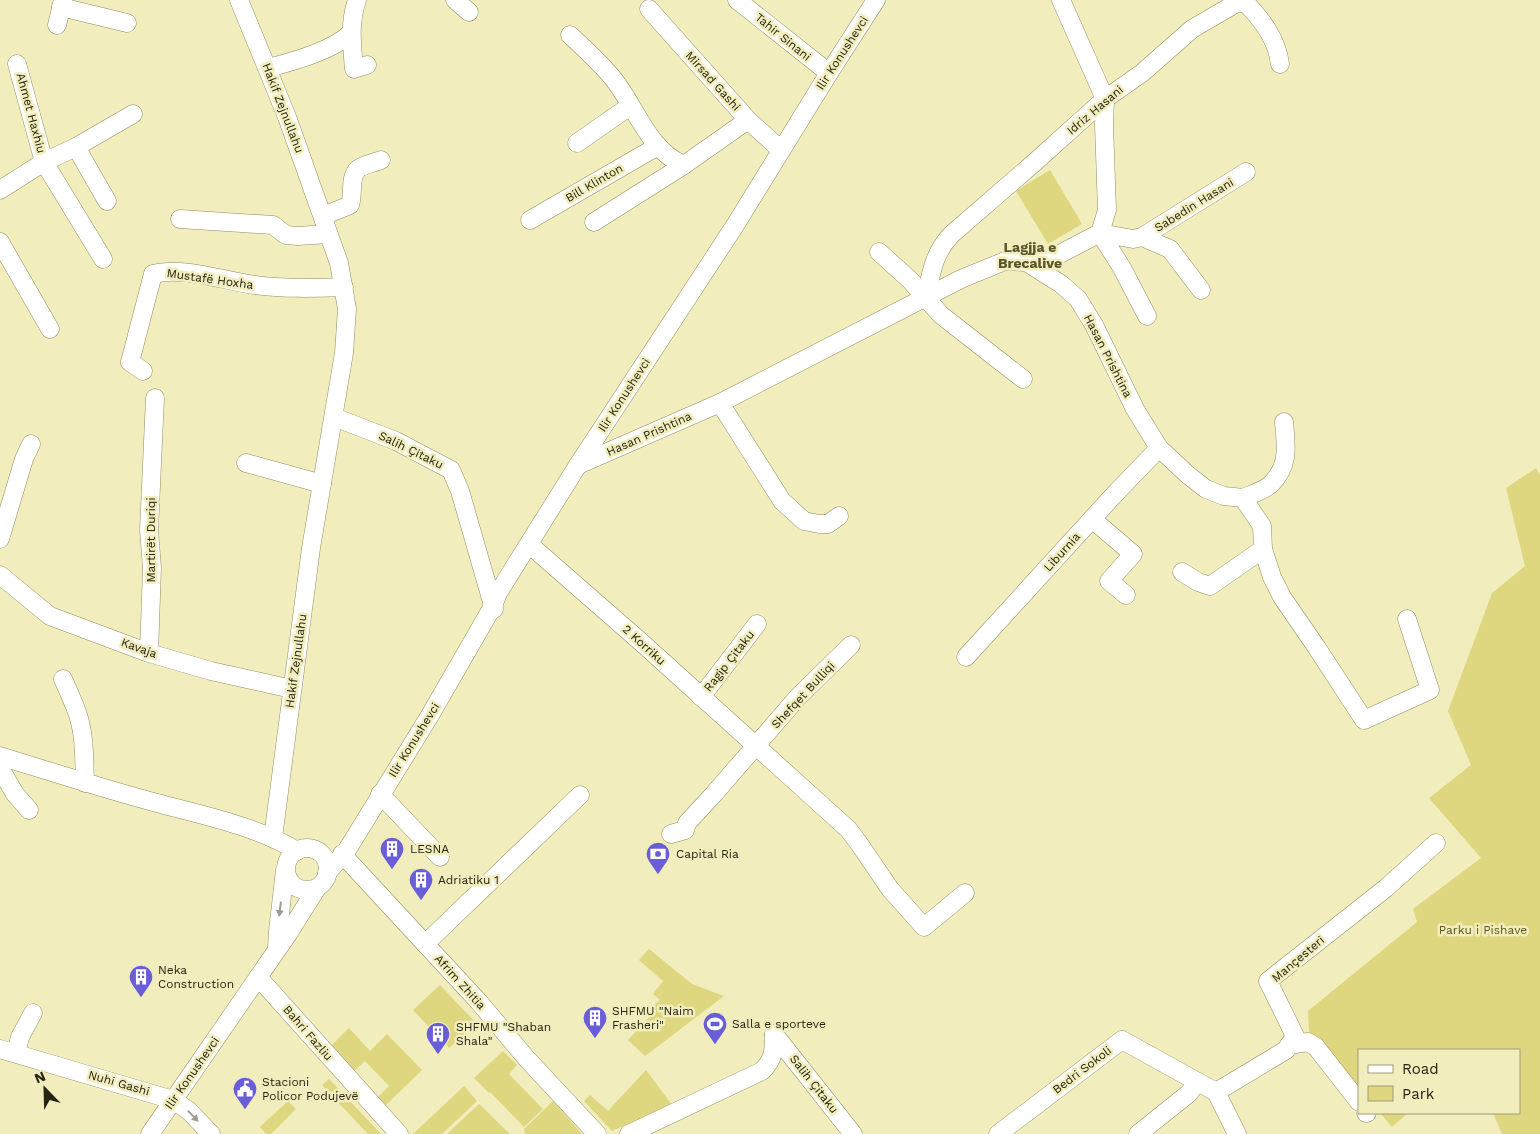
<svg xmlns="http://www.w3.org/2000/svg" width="1540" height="1134" font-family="'Work Sans',sans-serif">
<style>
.green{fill:#dfd680}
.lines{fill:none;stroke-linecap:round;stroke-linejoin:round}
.minor-casing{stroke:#938e62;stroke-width:19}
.minor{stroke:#fff;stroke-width:18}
.oneway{fill:#9d9c94}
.labels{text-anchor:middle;stroke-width:5;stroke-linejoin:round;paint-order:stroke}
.street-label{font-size:12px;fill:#262412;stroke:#f1edbd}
.poi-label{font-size:12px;fill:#262412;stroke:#f1edbd;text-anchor:start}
.park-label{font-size:12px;fill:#5e581f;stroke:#f1edbd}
.neighbourhood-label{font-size:14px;font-weight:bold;fill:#5a552b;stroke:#f1edbd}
</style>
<rect width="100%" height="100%" fill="#f1edbd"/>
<g class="green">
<polygon points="1050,170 1082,224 1048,244 1016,191"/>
<polygon points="1536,468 1540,475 1540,1134 1502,1134 1493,1113 1519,1113 1519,1050 1359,1050 1359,1088 1309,1031 1308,1011 1417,922 1413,909 1481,858 1429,798 1471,765 1448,711 1492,593 1525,566 1506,488"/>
<polygon points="649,949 692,984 724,996 645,1056 628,1040 655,1011 651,1008 660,1000 653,994 663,981 639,960"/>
<polygon points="440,985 476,1023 449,1048 413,1010"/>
<polygon points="349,1028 370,1051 387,1034 422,1070 385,1106 377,1098 389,1086 365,1061 354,1071 330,1047"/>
<polygon points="503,1051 517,1065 509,1074 543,1109 524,1127 490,1092 489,1093 474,1078"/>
<polygon points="646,1070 672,1105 612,1131 584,1101 590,1095 608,1111"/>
<polygon points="329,1079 381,1134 368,1134 322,1085"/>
<polygon points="464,1086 477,1101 442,1134 413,1134"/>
<polygon points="288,1101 296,1109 271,1134 266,1134 260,1127"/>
<polygon points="553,1101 582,1134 525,1134 524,1129"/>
<polygon points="479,1104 510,1134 447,1134"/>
<polygon points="1380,1113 1408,1113 1392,1127"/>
</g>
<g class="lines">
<defs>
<g id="minor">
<polyline points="239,0 287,117 339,263 347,309 344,353 311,548 274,830 270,837"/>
<path d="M357,0c-8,23 -5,45 -3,69l13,-4"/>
<polyline points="455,0 469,12"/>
<polyline points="737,0 829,73"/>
<polyline points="61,7 127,23"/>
<polyline points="649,9 748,120 781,150"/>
<polyline points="57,25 63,0"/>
<path d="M570,35c14,13 29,27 41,41 24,28 37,75 73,89"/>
<polyline points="17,64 44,162 103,259"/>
<path d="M268,68c26,-7 64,-17 83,-35"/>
<polyline points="577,143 630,106"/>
<polyline points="76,147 107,201"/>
<polyline points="0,190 44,162 76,147 133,114"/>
<path d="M323,216l27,-11c4,-11 -1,-28 8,-36 4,-4 16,-6 23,-9"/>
<polyline points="180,219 273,225 286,235 298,236 328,234"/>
<polyline points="530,220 658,146"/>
<polyline points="594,222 684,165 748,120"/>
<polyline points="1100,233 1133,239 1142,237 1170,249 1201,290"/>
<polyline points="1100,233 1122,268 1147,316"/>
<polyline points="1142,237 1246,172"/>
<polyline points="0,242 50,329"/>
<polyline points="879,252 910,280 941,315 1023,379"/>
<polyline points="1026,262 1056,256 1100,233 1107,210 1104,125 1105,99 1061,0"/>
<path d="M926,297c5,-24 8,-45 26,-63l83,-72 70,-63 37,-26 50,-44 29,-17 14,-8 10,-2c17,18 32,37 35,62"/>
<path d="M143,371l-13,-9 23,-88c31,-8 71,7 102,11 29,4 59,3 89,2"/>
<polyline points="720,403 782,501 804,521 819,524 828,524 839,516"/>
<polyline points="334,417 396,441 451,470 460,491 494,609"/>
<polyline points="246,463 322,484"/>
<polyline points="578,465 720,403 961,279 1005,261 1026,262 1061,284 1078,299 1094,325 1135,409 1159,448 1188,475 1206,489 1224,496 1243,498 1262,526 1263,549 1272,577 1282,597 1317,648 1364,720 1430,690 1407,619"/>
<path d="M1243,498c9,-4 22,-8 28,-14 19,-19 15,-38 13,-62"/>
<polyline points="1092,519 1133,554 1109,581 1126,595"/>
<polyline points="0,539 24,459 31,444"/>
<polyline points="530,545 641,642 848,829 858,842 890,889 924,927 965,893"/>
<polyline points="1182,572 1198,582 1210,586 1263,549"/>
<polyline points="0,575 50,616 149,653 211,671 292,689"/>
<polyline points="149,653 152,568 149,530 155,398"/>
<polyline points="966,657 1112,497 1159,448"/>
<path d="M63,679c5,11 10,22 14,33 8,22 7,47 8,71"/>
<polyline points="701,697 757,624"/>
<path d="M0,756c52,16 104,33 157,47 45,12 99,23 140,48"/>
<polyline points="0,768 15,794 29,810"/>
<polyline points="380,794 440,857"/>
<polyline points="671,834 685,830 687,823 713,795 798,697 851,645"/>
<circle cx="307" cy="869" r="21"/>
<polyline points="342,854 479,1002 527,1059 597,1134"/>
<polyline points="327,873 347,850 429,717 493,606 498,593 578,465 734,227 829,73 876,0"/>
<polyline points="425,944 580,795"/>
<polyline points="277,949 278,931 285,870"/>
<polyline points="258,977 399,1134"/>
<polyline points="774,1034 853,1134"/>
<polyline points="1289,1045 1308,1042 1316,1047 1359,1102"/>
<polyline points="0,1049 173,1100 189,1111 211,1134"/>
<polyline points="16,1053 20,1037 33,1013"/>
<polyline points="1216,1092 1286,1050 1295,1036 1268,981 1386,888 1436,843"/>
<polyline points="1216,1092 1237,1134"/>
<polyline points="1366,1113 1367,1113"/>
<polyline points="150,1134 288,934 317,888"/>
<path d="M629,1134l133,-63c12,-12 12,-21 12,-37"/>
<polyline points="998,1134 1122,1040 1216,1092"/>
<polyline points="1138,1134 1188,1094 1198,1082"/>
</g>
</defs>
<use href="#minor" class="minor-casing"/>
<use href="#minor" class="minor"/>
</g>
<defs><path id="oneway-solid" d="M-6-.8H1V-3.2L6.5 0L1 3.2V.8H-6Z" transform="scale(1.25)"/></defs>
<g class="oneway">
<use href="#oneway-solid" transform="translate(280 909) rotate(97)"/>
<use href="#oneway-solid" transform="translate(193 1116) rotate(46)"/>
</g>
<defs>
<symbol id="building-pin" viewBox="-11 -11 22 30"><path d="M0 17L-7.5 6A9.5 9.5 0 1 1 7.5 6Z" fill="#695ed8" stroke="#f1edbd"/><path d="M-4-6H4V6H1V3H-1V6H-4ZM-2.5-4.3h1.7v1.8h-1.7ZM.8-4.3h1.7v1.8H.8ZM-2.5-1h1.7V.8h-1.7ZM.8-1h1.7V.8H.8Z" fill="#fff"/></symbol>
<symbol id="bank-pin" viewBox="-11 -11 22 30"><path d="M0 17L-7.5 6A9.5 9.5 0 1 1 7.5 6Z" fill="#695ed8" stroke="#f1edbd"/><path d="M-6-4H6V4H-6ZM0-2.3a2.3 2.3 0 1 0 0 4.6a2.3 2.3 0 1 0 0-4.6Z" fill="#fff"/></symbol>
<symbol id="stadium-pin" viewBox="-11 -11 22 30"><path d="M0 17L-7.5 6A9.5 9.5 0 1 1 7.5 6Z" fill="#695ed8" stroke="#f1edbd"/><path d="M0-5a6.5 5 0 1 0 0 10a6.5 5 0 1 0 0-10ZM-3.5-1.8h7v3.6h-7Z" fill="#fff"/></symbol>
<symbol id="civic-pin" viewBox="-11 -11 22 30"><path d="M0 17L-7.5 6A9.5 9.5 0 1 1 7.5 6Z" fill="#695ed8" stroke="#f1edbd"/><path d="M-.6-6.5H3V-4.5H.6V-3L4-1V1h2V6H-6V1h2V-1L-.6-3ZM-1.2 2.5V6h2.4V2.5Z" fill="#fff"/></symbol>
</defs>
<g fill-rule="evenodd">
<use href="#building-pin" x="378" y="835" width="28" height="38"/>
<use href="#bank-pin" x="644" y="840" width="28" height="38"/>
<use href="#building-pin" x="407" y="866" width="28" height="38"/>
<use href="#building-pin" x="127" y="963" width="28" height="38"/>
<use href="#building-pin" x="581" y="1004" width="28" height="38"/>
<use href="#stadium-pin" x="701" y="1010" width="28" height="38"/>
<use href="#building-pin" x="424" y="1020" width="28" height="38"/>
<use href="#civic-pin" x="231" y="1075" width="28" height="38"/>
</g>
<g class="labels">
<g class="street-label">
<text transform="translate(783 37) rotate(39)" y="4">Tahir Sinani</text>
<text transform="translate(842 53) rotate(-57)" y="4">Ilir Konushevci</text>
<text transform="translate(713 81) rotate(48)" y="4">Mirsad Gashi</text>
<text transform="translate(283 108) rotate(69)" y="4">Hakif Zejnullahu</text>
<text transform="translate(1095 110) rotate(-40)" y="4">Idriz Hasani</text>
<text transform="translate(31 113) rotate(75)" y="4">Ahmet Haxhiu</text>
<text transform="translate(594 183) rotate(-30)" y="4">Bill Klinton</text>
<text transform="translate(1194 205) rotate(-32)" y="4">Sabedin Hasani</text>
<text transform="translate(210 279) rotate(8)" y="4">Mustafë Hoxha</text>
<text transform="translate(1108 356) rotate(63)" y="4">Hasan Prishtina</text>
<text transform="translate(624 395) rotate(-57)" y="4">Ilir Konushevci</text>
<text transform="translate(649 434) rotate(-24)" y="4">Hasan Prishtina</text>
<text transform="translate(411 450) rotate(26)" y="4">Salih Çitaku</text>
<text transform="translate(151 540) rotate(-90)" y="4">Martirët Duriqi</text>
<text transform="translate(1062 552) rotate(-48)" y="4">Liburnia</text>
<text transform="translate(644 645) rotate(42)" y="4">2 Korriku</text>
<text transform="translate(139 648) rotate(20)" y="4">Kavaja</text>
<text transform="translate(296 661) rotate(-82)" y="4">Hakif Zejnullahu</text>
<text transform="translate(729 661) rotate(-52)" y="4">Ragip Çitaku</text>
<text transform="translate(803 695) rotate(-47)" y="4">Shefqet Bulliqi</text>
<text transform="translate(414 740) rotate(-58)" y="4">Ilir Konushevci</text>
<text transform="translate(1298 959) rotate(-40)" y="4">Mançesteri</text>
<text transform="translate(460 982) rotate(48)" y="4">Afrim Zhitia</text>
<text transform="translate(308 1033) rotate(49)" y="4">Bahri Fazliu</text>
<text transform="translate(1082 1070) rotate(-37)" y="4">Bedri Sokoli</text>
<text transform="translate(192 1073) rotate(-55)" y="4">Ilir Konushevci</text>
<text transform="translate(119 1083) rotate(16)" y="4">Nuhi Gashi</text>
<text transform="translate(814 1084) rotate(52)" y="4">Salih Çitaku</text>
</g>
<g class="poi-label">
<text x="410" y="853">LESNA</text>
<text x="676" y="858">Capital Ria</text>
<text x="438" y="884">Adriatiku 1</text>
<text x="158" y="974">Neka<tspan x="158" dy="14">Construction</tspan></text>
<text x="612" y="1015">SHFMU "Naim<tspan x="612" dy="14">Frasheri"</tspan></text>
<text x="732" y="1028">Salla e sporteve</text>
<text x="456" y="1031">SHFMU "Shaban<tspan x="456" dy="14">Shala"</tspan></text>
<text x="262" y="1086">Stacioni<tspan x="262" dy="14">Policor Podujevë</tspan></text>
</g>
<g class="park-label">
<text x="1483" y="934">Parku i Pishave</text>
</g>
<g class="neighbourhood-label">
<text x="1030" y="252">Lagjja e<tspan x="1030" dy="16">Brecalive</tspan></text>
</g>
</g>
<rect x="1358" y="1049" width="162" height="65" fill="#f1edbd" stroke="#a09d79"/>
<rect x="1368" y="1065" width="25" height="8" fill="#ffffff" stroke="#a09d79"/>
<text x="1402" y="1074" font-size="15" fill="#262412">Road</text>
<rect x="1368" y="1086" width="25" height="15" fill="#dfd680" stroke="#a09d79"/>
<text x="1402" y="1099" font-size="15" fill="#262412">Park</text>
<g transform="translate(45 1089) rotate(337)" stroke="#f1edbd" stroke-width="4" paint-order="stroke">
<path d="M0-4L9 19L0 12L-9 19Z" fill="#262412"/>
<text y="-8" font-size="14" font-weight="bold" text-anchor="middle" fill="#262412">N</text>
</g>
</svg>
